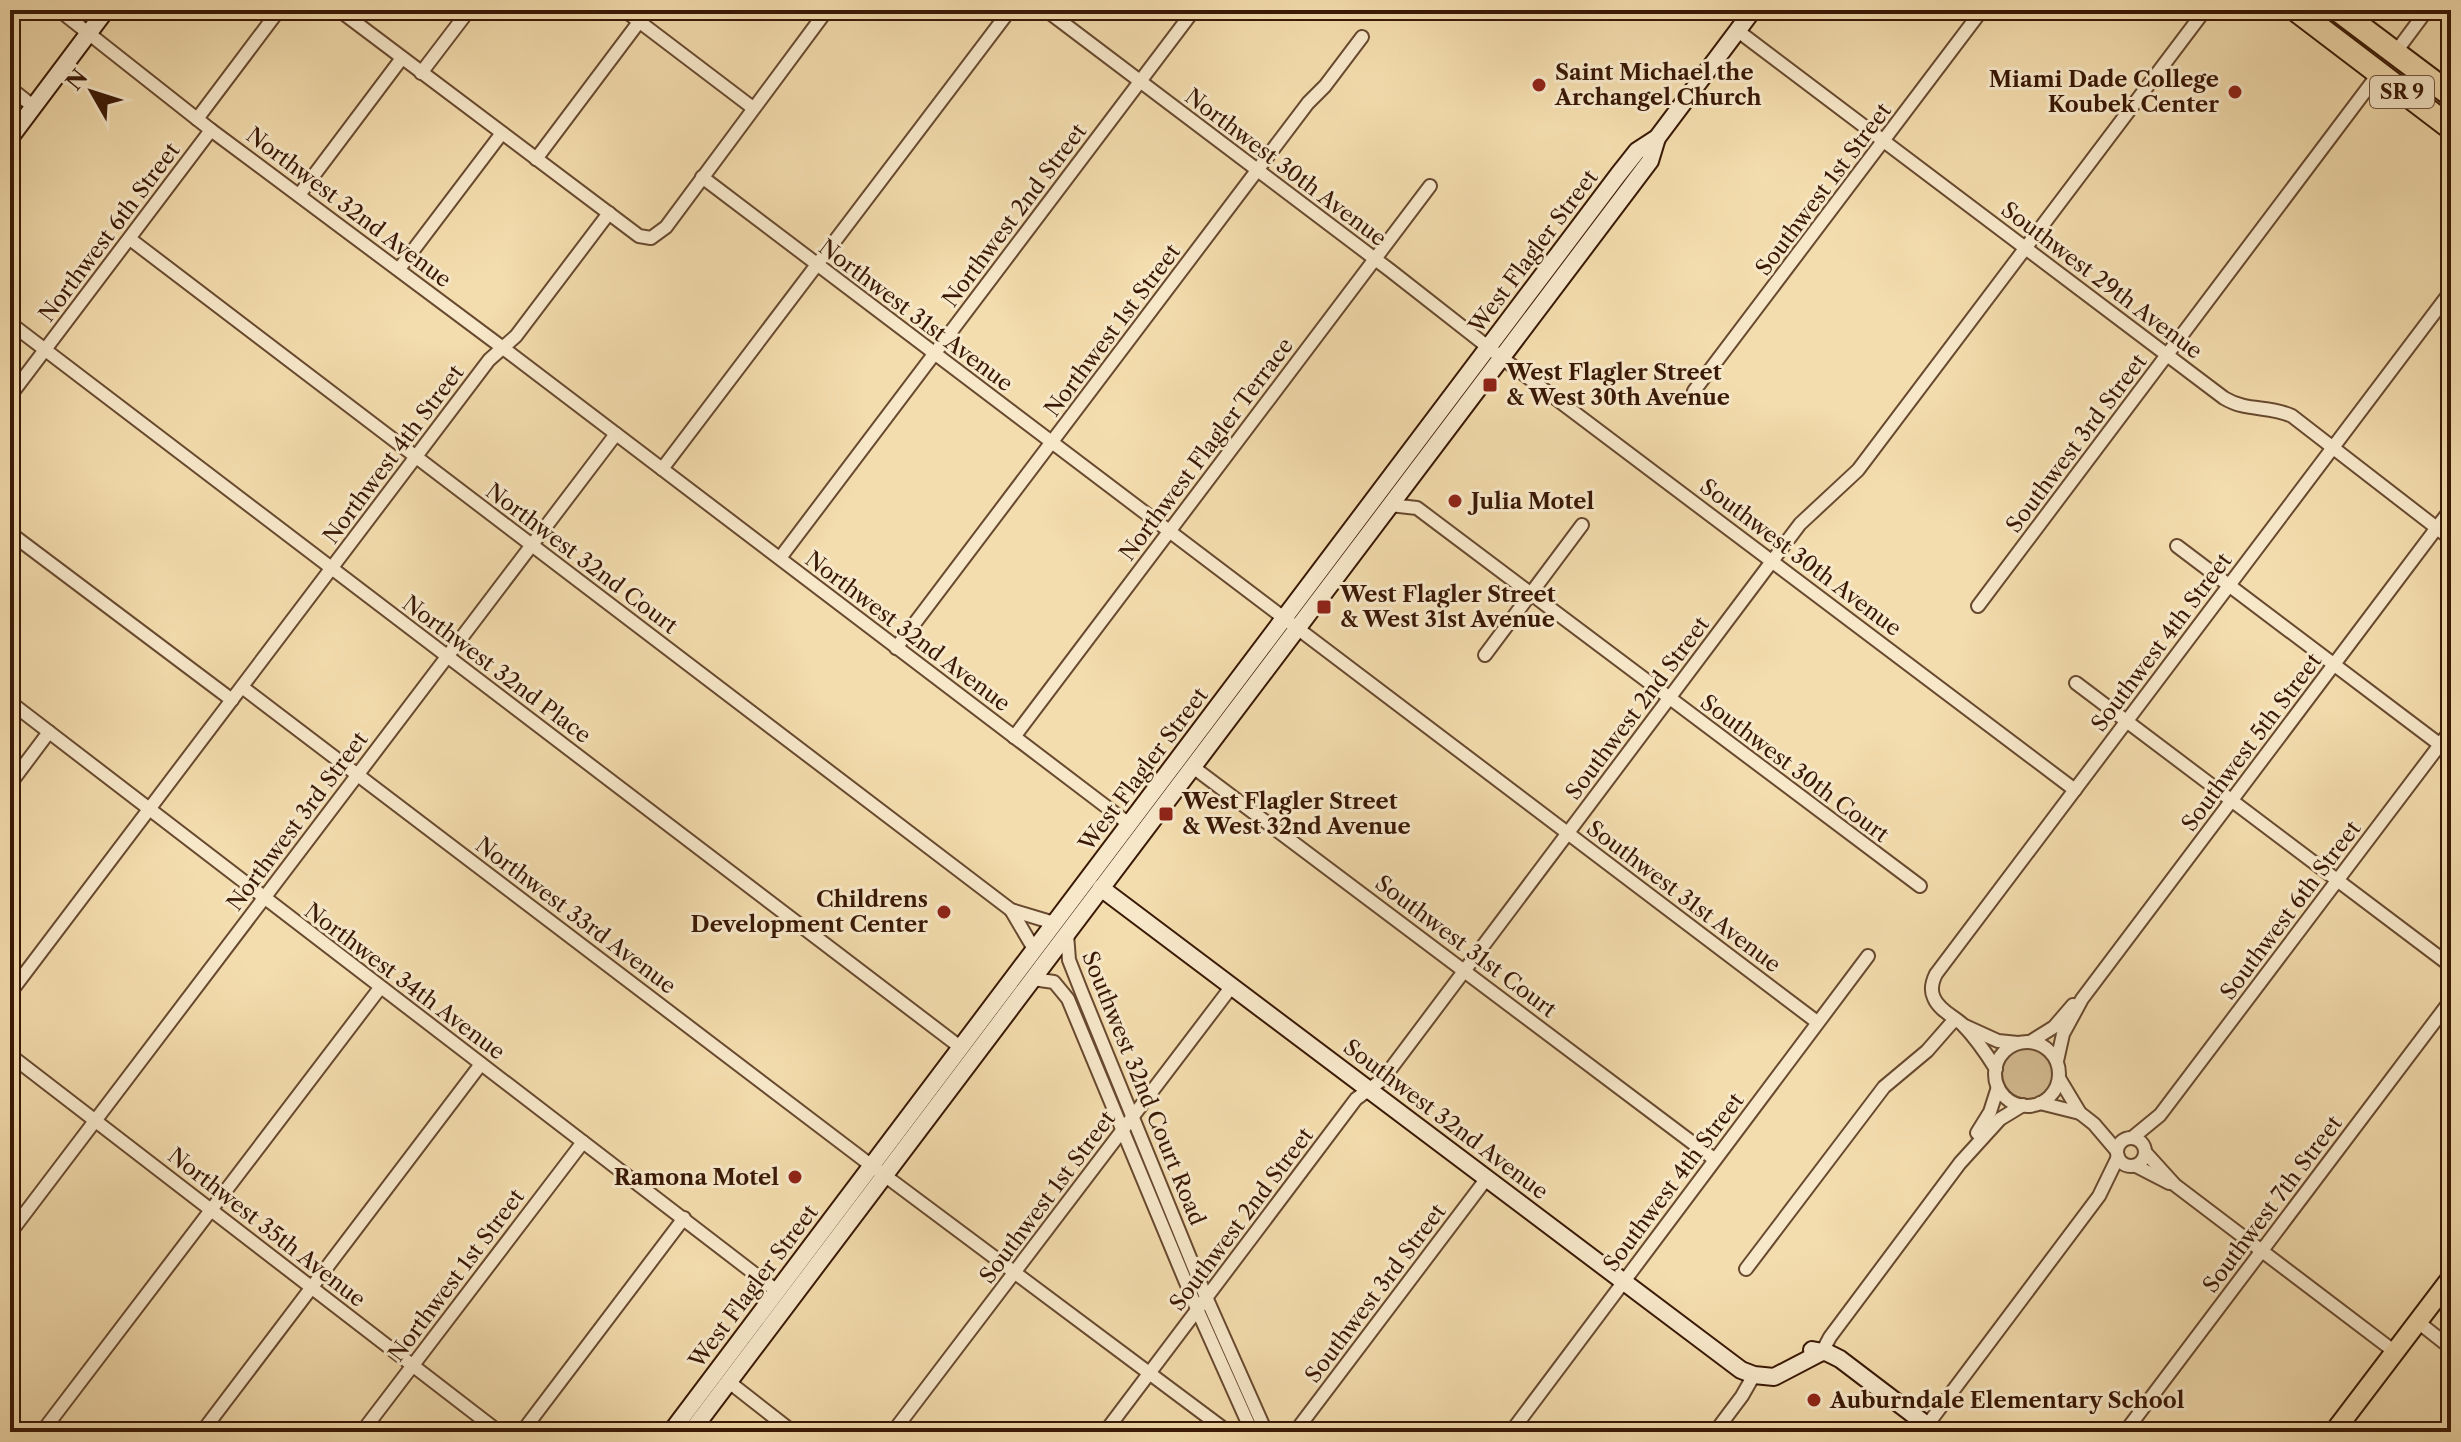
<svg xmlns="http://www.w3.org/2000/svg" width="2461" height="1442" font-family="'Libre Caslon Text',serif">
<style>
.green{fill:#d3bb90;stroke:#866a4a;stroke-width:2}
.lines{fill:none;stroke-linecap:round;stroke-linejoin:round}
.street-casing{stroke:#68492f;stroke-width:16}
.secondary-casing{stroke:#391805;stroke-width:20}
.primary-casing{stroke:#391805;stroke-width:22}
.highway-casing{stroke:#391805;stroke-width:26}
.street{stroke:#f7e8ca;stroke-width:12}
.secondary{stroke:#f7e8ca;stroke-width:16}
.primary{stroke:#f3dcad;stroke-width:18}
.highway{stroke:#f3dcad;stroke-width:22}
.poi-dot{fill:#8f2418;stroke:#f7e8ca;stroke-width:3}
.labels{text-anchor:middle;stroke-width:6;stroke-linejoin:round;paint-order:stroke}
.shield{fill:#f7e8ca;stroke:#725640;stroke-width:2}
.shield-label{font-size:20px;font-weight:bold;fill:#391805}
.poi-label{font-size:22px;font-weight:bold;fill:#391805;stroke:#f7e8ca;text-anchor:start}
.street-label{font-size:22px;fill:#391805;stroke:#f7e8ca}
</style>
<rect width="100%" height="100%" fill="#f3dcad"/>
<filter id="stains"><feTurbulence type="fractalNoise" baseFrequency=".0025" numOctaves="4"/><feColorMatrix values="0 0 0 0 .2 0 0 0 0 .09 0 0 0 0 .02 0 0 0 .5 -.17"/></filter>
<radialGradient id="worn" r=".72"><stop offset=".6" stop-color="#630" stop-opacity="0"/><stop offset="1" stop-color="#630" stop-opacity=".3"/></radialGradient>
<circle class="green" cx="2028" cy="1073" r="26"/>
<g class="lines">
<defs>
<g id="street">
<polyline points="59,10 211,130 503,348 1129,824"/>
<polyline points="339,10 639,236 651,238 666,227 827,10"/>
<polyline points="624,10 753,108"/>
<polyline points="1046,10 1391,271 1502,358 2075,790"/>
<path d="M1738,31l486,367c23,14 45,7 68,18l159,123"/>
<polyline points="2395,53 2427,10"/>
<polyline points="421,73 469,10"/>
<polyline points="10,88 34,107"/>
<polyline points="197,119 279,10"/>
<polyline points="536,159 648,10"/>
<polyline points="702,177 1817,1022"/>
<polyline points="299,195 402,58"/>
<polyline points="130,239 1011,910 1054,923"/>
<polyline points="399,269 502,133"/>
<polyline points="10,323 960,1047"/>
<polyline points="1694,391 1982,10"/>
<polyline points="10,396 211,130"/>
<polyline points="662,469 1010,10"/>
<polyline points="1390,505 1417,508 1920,886"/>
<polyline points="10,533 232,700"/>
<polyline points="2177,546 2451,753"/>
<polyline points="780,558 1194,10"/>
<polyline points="1978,606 2379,73"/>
<polyline points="896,648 1308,103 1325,86 1362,37"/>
<polyline points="1485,655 1582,525"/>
<polyline points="2076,683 2451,966"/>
<polyline points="242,687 864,1160 1228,1432"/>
<polyline points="10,702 777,1291"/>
<polyline points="1014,737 1430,186"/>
<polyline points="1193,767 1714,1159"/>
<polyline points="10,784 49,732"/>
<polyline points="1011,910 1034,949"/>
<polyline points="1067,934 1069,960 1082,993 1206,1297 1266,1432"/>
<polyline points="1033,979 1054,982 1068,999 1197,1309 1252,1432"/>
<polyline points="10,993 489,360 516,336 609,213"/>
<polyline points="1965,1026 1998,1041 2018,1043"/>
<polyline points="2030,1042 2054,1027 2073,1005"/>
<circle cx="2027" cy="1074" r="32"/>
<polyline points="10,1055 499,1432"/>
<polyline points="2057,1061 2063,1034 2082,999 2451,509"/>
<path d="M1996,1069c-10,-16 -21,-32 -34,-45 -9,-8 -23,-14 -28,-26 -4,-8 -2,-16 2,-24l515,-683"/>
<polyline points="2059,1078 2080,1113 2094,1124 2117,1151"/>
<polyline points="2040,1103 2080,1113"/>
<polyline points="1977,1133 1990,1112 1998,1087"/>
<circle cx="2131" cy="1152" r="14"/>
<polyline points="2132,1138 2160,1115 2451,730"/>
<polyline points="2146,1153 2175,1185 2395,1352"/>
<polyline points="2136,1166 2169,1183"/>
<polyline points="10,1233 616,434"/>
<polyline points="1746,1269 1884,1087 1927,1051 1955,1019"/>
<polyline points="2418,1322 2451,1348"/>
<polyline points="1822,1352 1830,1337 1960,1163 2000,1119 2023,1105"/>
<polyline points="729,1382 793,1432"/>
<polyline points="42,1432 380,988"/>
<polyline points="202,1432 481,1064"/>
<polyline points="362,1432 583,1142"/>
<polyline points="522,1432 684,1218"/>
<polyline points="893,1432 1232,986"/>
<polyline points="1105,1432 1356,1099 1383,1079 1800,524 1858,470 2205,10"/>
<polyline points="1295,1432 1487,1178"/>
<polyline points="1511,1432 1868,956"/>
<polyline points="1715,1432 1742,1396 1754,1375"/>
<polyline points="1922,1432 2099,1196 2118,1157"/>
<polyline points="2125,1432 2451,1000"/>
</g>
<g id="secondary">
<polyline points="10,138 106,10"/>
<polyline points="1101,888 1741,1370 1754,1375 1774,1377 1822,1352"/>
<polyline points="1812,1350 1828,1353 1840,1359 1936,1432"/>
<polyline points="671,1432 1618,175 1637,151 1657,138 1753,10"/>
<polyline points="691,1432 1650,161 1657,138"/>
</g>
<polyline id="primary" points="2334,1432 2451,1278"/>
<g id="highway">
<polyline points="2296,10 2451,128"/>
<polyline points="2338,10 2451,95"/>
</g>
</defs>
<use href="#street" class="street-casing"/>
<use href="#secondary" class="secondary-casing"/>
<use href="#primary" class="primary-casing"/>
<use href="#highway" class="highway-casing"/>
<use href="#street" class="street"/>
<use href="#secondary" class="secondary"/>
<use href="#primary" class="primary"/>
<use href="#highway" class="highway"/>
</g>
<g class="poi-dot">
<circle cx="1539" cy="85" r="8"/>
<circle cx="2235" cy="92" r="8"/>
<rect x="1482" y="377" width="16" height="16" rx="4"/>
<circle cx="1455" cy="501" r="8"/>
<rect x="1316" y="599" width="16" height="16" rx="4"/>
<rect x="1158" y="806" width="16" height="16" rx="4"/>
<circle cx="944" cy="912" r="8"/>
<circle cx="795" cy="1177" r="8"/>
<circle cx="1814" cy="1400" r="8"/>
</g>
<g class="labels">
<rect class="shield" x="2370" y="76" width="64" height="32" rx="6"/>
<g class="shield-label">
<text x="2402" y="99">SR 9</text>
</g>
<g class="poi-label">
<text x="1555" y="80">Saint Michael the<tspan x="1555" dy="25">Archangel Church</tspan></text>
<text x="2219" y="87" text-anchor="end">Miami Dade College<tspan x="2219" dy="25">Koubek Center</tspan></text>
<text x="1506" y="380">West Flagler Street<tspan x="1506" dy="25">&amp; West 30th Avenue</tspan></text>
<text x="1471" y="509">Julia Motel</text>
<text x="1340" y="602">West Flagler Street<tspan x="1340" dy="25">&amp; West 31st Avenue</tspan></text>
<text x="1182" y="809">West Flagler Street<tspan x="1182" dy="25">&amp; West 32nd Avenue</tspan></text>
<text x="928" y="907" text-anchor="end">Childrens<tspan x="928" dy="25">Development Center</tspan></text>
<text x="779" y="1185" text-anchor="end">Ramona Motel</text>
<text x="1830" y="1408">Auburndale Elementary School</text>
</g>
<g class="street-label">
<text transform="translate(1286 167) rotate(37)" y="8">Northwest 30th Avenue</text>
<text transform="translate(1823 189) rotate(-53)" y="8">Southwest 1st Street</text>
<text transform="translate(349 207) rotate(37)" y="8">Northwest 32nd Avenue</text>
<text transform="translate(1014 215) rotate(-53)" y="8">Northwest 2nd Street</text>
<text transform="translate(109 232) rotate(-53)" y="8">Northwest 6th Street</text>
<text transform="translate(1533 251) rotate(-53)" y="8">West Flagler Street</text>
<text transform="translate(2102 280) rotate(37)" y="8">Southwest 29th Avenue</text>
<text transform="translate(916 315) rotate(37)" y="8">Northwest 31st Avenue</text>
<text transform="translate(1112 330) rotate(-53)" y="8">Northwest 1st Street</text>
<text transform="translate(2076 443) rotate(-53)" y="8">Southwest 3rd Street</text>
<text transform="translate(1206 449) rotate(-53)" y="8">Northwest Flagler Terrace</text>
<text transform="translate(393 454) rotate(-53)" y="8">Northwest 4th Street</text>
<text transform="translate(1801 557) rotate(37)" y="8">Southwest 30th Avenue</text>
<text transform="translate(582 558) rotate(37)" y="8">Northwest 32nd Court</text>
<text transform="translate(908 631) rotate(37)" y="8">Northwest 32nd Avenue</text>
<text transform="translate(2161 642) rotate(-53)" y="8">Southwest 4th Street</text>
<text transform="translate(497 669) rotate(37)" y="8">Northwest 32nd Place</text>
<text transform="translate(1637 708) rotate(-53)" y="8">Southwest 2nd Street</text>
<text transform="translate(2251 742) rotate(-53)" y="8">Southwest 5th Street</text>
<text transform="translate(1795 768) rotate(37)" y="8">Southwest 30th Court</text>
<text transform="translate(1143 769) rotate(-53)" y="8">West Flagler Street</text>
<text transform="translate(297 821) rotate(-53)" y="8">Northwest 3rd Street</text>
<text transform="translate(1684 896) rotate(37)" y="8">Southwest 31st Avenue</text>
<text transform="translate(2290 910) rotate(-53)" y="8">Southwest 6th Street</text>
<text transform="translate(576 915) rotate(37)" y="8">Northwest 33rd Avenue</text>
<text transform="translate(1466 946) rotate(37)" y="8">Southwest 31st Court</text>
<text transform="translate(405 981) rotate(37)" y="8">Northwest 34th Avenue</text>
<text transform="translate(1144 1088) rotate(68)" y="8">Southwest 32nd Court Road</text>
<text transform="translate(1446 1119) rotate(37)" y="8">Southwest 32nd Avenue</text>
<text transform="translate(1673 1182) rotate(-53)" y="8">Southwest 4th Street</text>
<text transform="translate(1047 1197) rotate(-53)" y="8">Southwest 1st Street</text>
<text transform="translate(2272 1204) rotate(-53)" y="8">Southwest 7th Street</text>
<text transform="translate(1241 1219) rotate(-53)" y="8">Southwest 2nd Street</text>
<text transform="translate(267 1227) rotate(38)" y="8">Northwest 35th Avenue</text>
<text transform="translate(456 1275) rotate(-53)" y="8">Northwest 1st Street</text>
<text transform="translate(753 1286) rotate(-53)" y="8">West Flagler Street</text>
<text transform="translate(1375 1293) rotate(-53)" y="8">Southwest 3rd Street</text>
</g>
</g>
<rect width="2461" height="1442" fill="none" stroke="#f3dcad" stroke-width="40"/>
<rect x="12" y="12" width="2437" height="1418" fill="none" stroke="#391805" stroke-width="4"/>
<rect x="20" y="20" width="2421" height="1402" fill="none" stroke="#391805" stroke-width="2"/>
<g transform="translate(92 92) rotate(309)" stroke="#f7e8ca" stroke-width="6" paint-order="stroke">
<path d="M0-6L14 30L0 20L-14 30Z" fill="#391805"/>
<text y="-12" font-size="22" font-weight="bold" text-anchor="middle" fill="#391805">N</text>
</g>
<rect width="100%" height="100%" filter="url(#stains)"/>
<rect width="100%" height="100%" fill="url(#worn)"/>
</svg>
